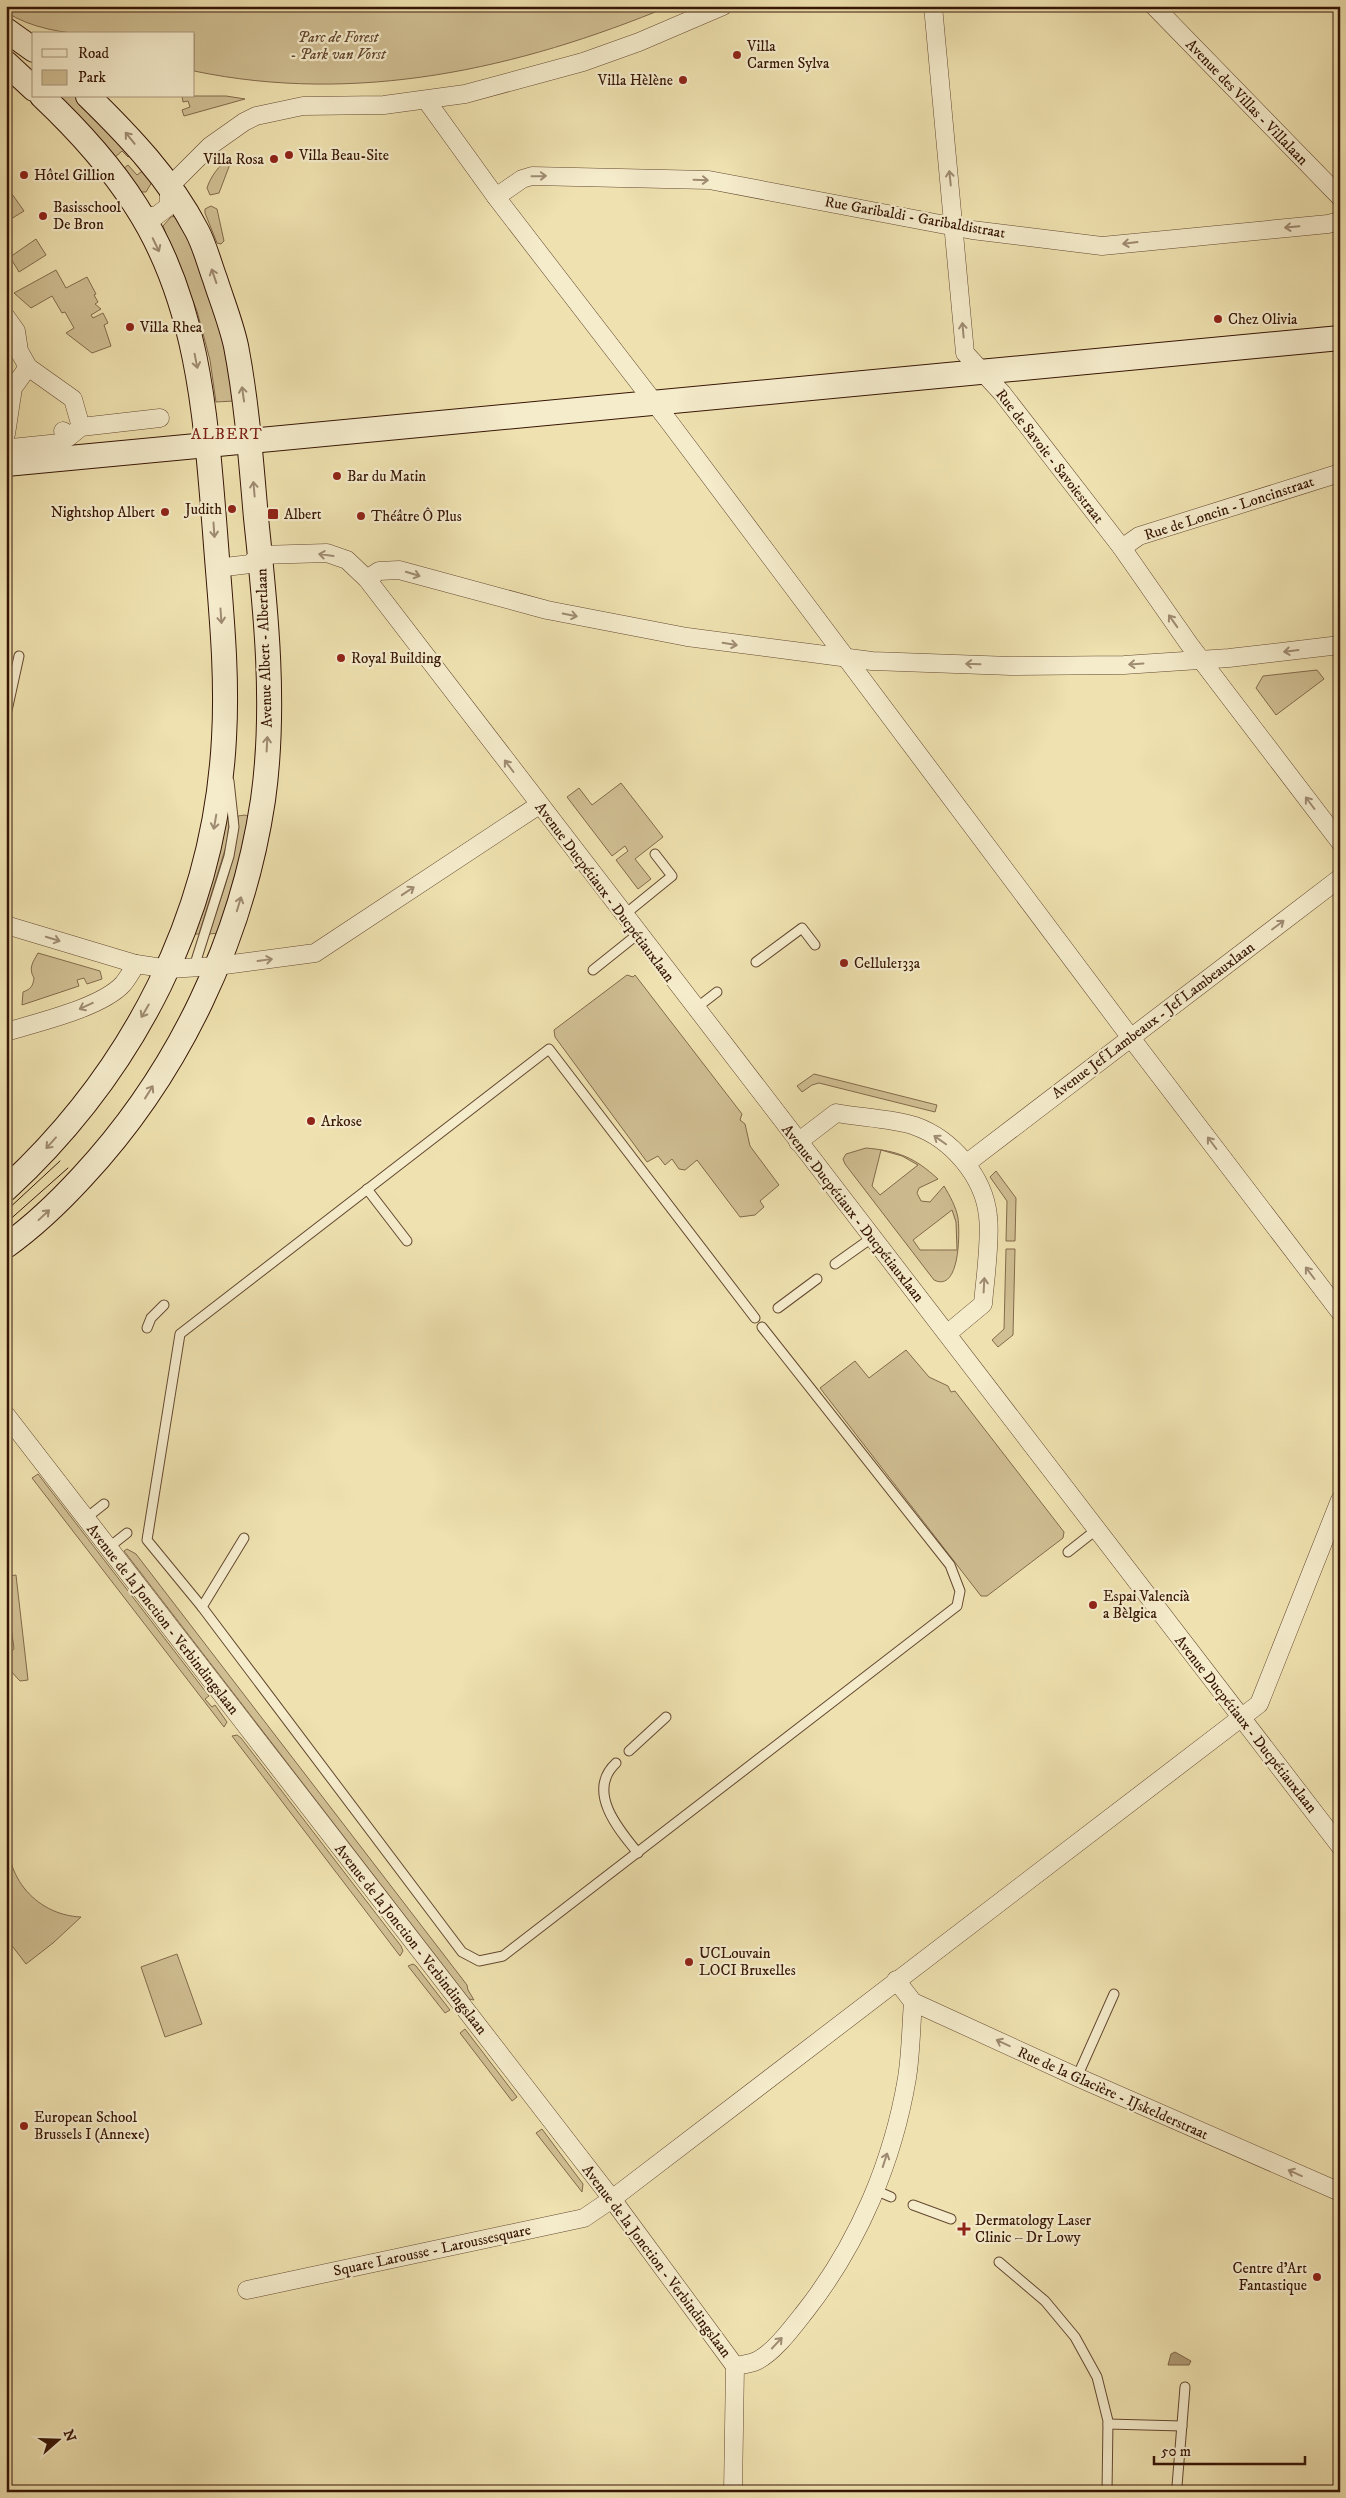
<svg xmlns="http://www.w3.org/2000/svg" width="1346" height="2498" font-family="'IM FELL DW Pica',serif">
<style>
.green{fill:#d0bf93;stroke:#836a4c;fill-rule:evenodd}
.water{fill:#b09c76;stroke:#7f6649}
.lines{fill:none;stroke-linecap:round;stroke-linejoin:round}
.lane-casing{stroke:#644830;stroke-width:11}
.street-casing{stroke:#644830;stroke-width:19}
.secondary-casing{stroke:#361505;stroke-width:26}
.lane{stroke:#f5eccc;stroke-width:9}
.street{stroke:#f5eccc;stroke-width:18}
.secondary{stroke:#f5eccc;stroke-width:24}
.tram{stroke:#361505;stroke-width:1}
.oneway{stroke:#9f8b72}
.poi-dot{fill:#8f2418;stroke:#f5eccc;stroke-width:2}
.labels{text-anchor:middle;stroke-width:4.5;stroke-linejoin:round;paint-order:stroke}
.park-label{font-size:15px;font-style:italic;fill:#644830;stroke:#f5eccc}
.poi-label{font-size:15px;fill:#361505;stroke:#f5eccc;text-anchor:start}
.street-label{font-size:15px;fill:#361505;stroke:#f5eccc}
.neighbourhood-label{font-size:16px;letter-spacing:1px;fill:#7a1f14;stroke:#f5eccc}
</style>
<rect width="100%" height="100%" fill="#efe2b0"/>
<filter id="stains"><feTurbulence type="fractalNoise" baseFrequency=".004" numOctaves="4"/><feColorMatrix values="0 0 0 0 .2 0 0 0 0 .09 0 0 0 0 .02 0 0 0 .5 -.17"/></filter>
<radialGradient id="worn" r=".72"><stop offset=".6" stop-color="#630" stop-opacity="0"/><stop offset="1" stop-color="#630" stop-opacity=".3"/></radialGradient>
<g class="green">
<path d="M6,6h664c-152,63 -313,99 -476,65v-37c-58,0 -139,10 -188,-22z"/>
<polygon points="60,96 78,96 133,154 128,157 122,151 114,158"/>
<polygon points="182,96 226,96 245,99 184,116 182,110 190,107 188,101 183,102"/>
<path d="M229,160l1,4 -11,29 -9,2 -3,-7c3,-10 12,-24 22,-28z"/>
<polygon points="128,165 137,175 145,169 152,182 146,192 140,192 123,169"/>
<polygon points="12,194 24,211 6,222 6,198"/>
<polygon points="211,206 217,209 224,241 221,244 217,243 205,213 205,209"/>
<polygon points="175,216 179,219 217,307 234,401 216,402 210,360 197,311 163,226 171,217"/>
<polygon points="36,239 46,255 19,272 10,257"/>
<polygon points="56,270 66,288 87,277 96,294 94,295 98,302 95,304 101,309 91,315 93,318 103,313 108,323 104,325 111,346 92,353 66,333 74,328 65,312 62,313 52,296 31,308 14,293"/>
<polygon points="1317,670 1324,679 1276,715 1256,688 1263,676"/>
<polygon points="621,783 663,837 635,859 651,879 638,889 616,860 628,851 625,846 612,856 567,797 579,788 592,805"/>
<polygon points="227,796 229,823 227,843 199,934 188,934"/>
<path d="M245,815l5,2 -30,116 -11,1c12,-38 29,-78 29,-118z"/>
<path d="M38,953l62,18 2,8 -15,5 -3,-6 -7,2 2,6 -57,19 1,-13c8,-3 10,-6 11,-14 -6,-10 -1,-16 4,-25z"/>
<polygon points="627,975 633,977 635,975 742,1114 740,1120 745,1124 750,1146 779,1185 760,1201 764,1207 755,1215 740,1217 697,1160 685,1170 679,1169 672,1159 665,1165 658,1156 647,1162 555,1037 554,1030"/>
<polygon points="814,1074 937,1105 935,1112 819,1083 812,1085 802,1092 797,1086"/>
<path d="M866,1148c32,3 48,9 72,31l-19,9 -2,5 4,8 9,1 14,-16c6,10 12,21 14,32 2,14 2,75 -24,62l-89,-116 -2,-5 3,-5zM881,1150l21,6 16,9 -38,30 -8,-9zM952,1210l4,12 1,28h-37l-7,-10z"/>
<polygon points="996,1171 1016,1198 1015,1241 1006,1241 1007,1201 990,1177"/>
<polygon points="1006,1249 1015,1249 1013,1335 998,1347 992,1340 1004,1329"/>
<polygon points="906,1350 929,1377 948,1386 951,1392 955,1391 1064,1532 1063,1538 987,1596 981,1596 820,1388 855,1361 869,1378"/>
<polygon points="38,1474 209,1696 205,1699 212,1707 215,1705 227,1722 224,1727 32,1478"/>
<polygon points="127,1549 136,1554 467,1985 468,1990 474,2000 469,1999 124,1551"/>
<polygon points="16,1575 28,1680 20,1681 6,1666 6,1655 14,1649 6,1588 11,1587 9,1576"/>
<polygon points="237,1735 241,1738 401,1946 403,1951 400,1956 232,1736"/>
<path d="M6,1825l4,1c-10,46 24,89 71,91l-28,26 -27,21 -20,-26z"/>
<polygon points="177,1954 202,2024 165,2037 141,1967"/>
<polygon points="413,1964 416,1966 450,2010 445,2013 408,1966"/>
<polygon points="465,2029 517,2097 512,2101 460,2033"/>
<polygon points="542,2129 583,2184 582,2192 536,2133"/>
</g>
<polygon class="water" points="1175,2352 1191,2361 1189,2365 1168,2365 1171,2354"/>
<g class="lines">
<defs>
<g id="lane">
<polyline points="6,715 19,656"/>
<polyline points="624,915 672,876 655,854"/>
<polyline points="756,962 802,928 815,945"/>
<polyline points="194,967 229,856 234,827 229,781"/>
<polyline points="593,970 638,934"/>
<polyline points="695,1009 717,992"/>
<polyline points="367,1189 407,1241"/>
<polyline points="835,1264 873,1237"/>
<polyline points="778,1308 817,1279"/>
<polyline points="755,1318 549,1049 180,1334 147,1540 202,1607 462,1952 479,1961 503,1956 957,1606 960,1591 950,1565 762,1327"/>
<polyline points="147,1328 151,1318 164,1305"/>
<polyline points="85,1519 104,1504"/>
<polyline points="108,1548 127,1533"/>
<polyline points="1068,1552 1096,1530"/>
<polyline points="202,1607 244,1538"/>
<polyline points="629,1751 666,1717"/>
<path d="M616,1763c-30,28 2,66 22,90"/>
<polyline points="1077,2077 1114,1994"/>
<polyline points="875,2190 891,2197"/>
<polyline points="913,2205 951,2219"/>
<polyline points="999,2262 1045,2301 1075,2337 1097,2377 1108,2421 1107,2492"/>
<polyline points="1108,2424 1182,2426"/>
<polyline points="1177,2486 1185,2387"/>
</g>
<g id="street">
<polyline points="933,6 965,353 1002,393 1122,548 1189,644 1340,842"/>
<polyline points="1154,6 1340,197"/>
<polyline points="426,100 496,197 670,423 1131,1038 1340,1312"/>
<polyline points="496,197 522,179 532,176 709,180 972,230 1102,246 1328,224 1340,221"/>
<polyline points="142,216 156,216 169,206 169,187 210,146 244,122 256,116 303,106 384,105 465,94 583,62 639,42 723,6"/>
<polyline points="6,317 16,331 19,351 28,367 73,399 81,427"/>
<polyline points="63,431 70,436 81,427 160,418"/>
<polyline points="6,434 13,388 28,367"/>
<polyline points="6,443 11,448 60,443 70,436"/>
<polyline points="1122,548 1139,536 1340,473"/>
<polyline points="217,568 250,564 260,555 327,553 347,560 367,579 1340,1846"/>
<polyline points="367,579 379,571 399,570 547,610 687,637 872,661 1011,666 1124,665 1229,658 1340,645"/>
<polyline points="6,925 136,964 169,969 217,966 315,953 539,805"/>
<path d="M6,1032c32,-10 95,-24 117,-48 5,-6 9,-13 13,-20"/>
<path d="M798,1142l38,-29c21,4 60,6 79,13 37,13 69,51 73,90 3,24 -3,63 -5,88l-36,30"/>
<polyline points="967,1163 1340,878"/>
<polyline points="6,1415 612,2199 735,2366 733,2492"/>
<polyline points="896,1980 913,2002 1077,2077 1340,2192"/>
<polyline points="247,2290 584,2218 612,2199 1259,1704 1340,1500"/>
<path d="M735,2366c6,-1 13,-2 19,-4 19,-7 41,-38 53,-53 52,-67 86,-148 100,-231 4,-25 4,-51 6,-76"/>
</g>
<g id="secondary">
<polyline points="6,30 34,50"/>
<polyline points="6,63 34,89"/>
<polyline points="6,464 1340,338"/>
<path d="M6,1189c128,-118 209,-276 218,-451 4,-69 -4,-137 -9,-206 -9,-112 -16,-229 -79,-326 -26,-41 -59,-77 -94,-110"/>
<path d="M6,1246c28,-20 53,-44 76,-69 96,-103 160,-237 181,-377 13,-92 3,-189 -7,-282 -5,-57 -9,-115 -20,-172 -5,-23 -14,-45 -21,-67 -6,-16 -10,-33 -18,-48 -27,-52 -68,-95 -109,-135"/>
</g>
</defs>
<use href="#lane" class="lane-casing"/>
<use href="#street" class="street-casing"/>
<use href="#secondary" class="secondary-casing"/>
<use href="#lane" class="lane"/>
<use href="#street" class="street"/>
<use href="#secondary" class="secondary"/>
<g class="tram">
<polyline points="6,1211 60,1161"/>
<polyline points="6,1223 68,1168"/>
</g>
</g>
<defs><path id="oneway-shaft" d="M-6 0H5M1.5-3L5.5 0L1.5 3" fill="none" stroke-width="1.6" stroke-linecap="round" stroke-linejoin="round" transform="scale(1.25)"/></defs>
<g class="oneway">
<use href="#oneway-shaft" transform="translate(130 138) rotate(-129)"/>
<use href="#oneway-shaft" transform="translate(539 176) rotate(-1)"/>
<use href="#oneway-shaft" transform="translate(950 178) rotate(-96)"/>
<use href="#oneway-shaft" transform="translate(701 180) rotate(2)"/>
<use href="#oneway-shaft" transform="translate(1292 227) rotate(175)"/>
<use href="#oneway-shaft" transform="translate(1130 243) rotate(173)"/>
<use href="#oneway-shaft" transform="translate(156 245) rotate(64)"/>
<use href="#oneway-shaft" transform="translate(214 276) rotate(-109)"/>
<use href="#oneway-shaft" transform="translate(963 330) rotate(-95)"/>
<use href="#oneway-shaft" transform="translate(196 361) rotate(79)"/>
<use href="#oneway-shaft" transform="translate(243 394) rotate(-98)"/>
<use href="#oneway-shaft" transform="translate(254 489) rotate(-95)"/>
<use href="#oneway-shaft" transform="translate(214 530) rotate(86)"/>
<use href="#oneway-shaft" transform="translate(326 555) rotate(-172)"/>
<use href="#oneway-shaft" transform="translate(413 574) rotate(17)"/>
<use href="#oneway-shaft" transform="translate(570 615) rotate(11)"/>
<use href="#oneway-shaft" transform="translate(221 616) rotate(86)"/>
<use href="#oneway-shaft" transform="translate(1173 621) rotate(-125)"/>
<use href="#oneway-shaft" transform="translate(730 644) rotate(9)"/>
<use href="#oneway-shaft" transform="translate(1291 651) rotate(173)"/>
<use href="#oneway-shaft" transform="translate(973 664) rotate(-178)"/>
<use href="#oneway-shaft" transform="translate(1136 664) rotate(176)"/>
<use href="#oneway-shaft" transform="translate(267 744) rotate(-87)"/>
<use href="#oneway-shaft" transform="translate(509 766) rotate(-127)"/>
<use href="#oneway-shaft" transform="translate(1310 803) rotate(-127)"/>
<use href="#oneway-shaft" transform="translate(215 822) rotate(100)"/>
<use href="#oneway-shaft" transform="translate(408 891) rotate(-34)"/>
<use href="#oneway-shaft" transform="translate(239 904) rotate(-73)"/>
<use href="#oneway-shaft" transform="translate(1278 925) rotate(-37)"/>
<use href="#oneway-shaft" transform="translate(53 939) rotate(17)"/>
<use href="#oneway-shaft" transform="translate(265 960) rotate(-8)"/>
<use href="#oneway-shaft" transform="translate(86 1006) rotate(155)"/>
<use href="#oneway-shaft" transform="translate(145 1011) rotate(120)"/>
<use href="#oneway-shaft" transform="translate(149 1092) rotate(-58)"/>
<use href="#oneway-shaft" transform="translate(940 1140) rotate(-145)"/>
<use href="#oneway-shaft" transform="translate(51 1143) rotate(132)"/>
<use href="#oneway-shaft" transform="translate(1212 1143) rotate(-127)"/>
<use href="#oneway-shaft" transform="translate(44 1215) rotate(-43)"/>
<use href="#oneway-shaft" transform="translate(1310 1273) rotate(-127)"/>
<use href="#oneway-shaft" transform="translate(984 1285) rotate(-87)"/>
<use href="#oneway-shaft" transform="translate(1003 2043) rotate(-155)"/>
<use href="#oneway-shaft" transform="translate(885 2160) rotate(-72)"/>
<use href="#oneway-shaft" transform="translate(1295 2173) rotate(-156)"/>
<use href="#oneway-shaft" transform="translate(777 2343) rotate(-47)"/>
</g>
<g class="poi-dot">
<circle cx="737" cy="55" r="5"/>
<circle cx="683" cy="80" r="5"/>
<circle cx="289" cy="155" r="5"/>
<circle cx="274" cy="159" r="5"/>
<circle cx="24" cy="175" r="5"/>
<circle cx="43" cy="216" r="5"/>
<circle cx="1218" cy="319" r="5"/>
<circle cx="130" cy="327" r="5"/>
<circle cx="337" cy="476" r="5"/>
<circle cx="232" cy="509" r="5"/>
<circle cx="165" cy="512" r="5"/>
<rect x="267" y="508" width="12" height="12" rx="2.5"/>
<circle cx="361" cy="516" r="5"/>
<circle cx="341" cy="658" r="5"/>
<circle cx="844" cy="963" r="5"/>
<circle cx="311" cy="1121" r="5"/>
<circle cx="1093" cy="1605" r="5"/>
<circle cx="689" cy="1962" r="5"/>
<circle cx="24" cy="2126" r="5"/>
<path d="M961.5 2221.5h5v5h5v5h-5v5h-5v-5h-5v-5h5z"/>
<circle cx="1317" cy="2277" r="5"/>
</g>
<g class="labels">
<g class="park-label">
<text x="338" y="42">Parc de Forest<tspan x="338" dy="17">- Park van Vorst</tspan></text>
</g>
<g class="poi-label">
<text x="747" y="51">Villa<tspan x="747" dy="17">Carmen Sylva</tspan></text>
<text x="673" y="85" text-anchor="end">Villa Hèlène</text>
<text x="299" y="160">Villa Beau-Site</text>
<text x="264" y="164" text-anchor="end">Villa Rosa</text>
<text x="34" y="180">Hôtel Gillion</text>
<text x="53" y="212">Basisschool<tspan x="53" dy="17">De Bron</tspan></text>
<text x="1228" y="324">Chez Olivia</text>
<text x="140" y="332">Villa Rhea</text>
<text x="347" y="481">Bar du Matin</text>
<text x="222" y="514" text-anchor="end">Judith</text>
<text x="155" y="517" text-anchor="end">Nightshop Albert</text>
<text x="284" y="519">Albert</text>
<text x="371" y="521">Théâtre Ô Plus</text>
<text x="351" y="663">Royal Building</text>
<text x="854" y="968">Cellule133a</text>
<text x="321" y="1126">Arkose</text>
<text x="1103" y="1601">Espai Valencià<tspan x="1103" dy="17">a Bèlgica</tspan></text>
<text x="699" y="1958">UCLouvain<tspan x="699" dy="17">LOCI Bruxelles</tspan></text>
<text x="34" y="2122">European School<tspan x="34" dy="17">Brussels I (Annexe)</tspan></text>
<text x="975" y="2225">Dermatology Laser<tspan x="975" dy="17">Clinic – Dr Lowy</tspan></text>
<text x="1307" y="2273" text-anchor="end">Centre d’Art<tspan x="1307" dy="17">Fantastique</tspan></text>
</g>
<g class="street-label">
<text transform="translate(1247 102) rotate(46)" y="5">Avenue des Villas - Villalaan</text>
<text transform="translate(915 217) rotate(10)" y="5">Rue Garibaldi - Garibaldistraat</text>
<text transform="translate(1050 456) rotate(52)" y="5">Rue de Savoie - Savoiestraat</text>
<text transform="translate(1229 508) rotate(-18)" y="5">Rue de Loncin - Loncinstraat</text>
<text transform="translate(264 648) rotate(-92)" y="5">Avenue Albert - Albertlaan</text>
<text transform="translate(605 892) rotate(53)" y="5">Avenue Ducpétiaux - Ducpétiauxlaan</text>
<text transform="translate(1153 1020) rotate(-37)" y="5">Avenue Jef Lambeaux - Jef Lambeauxlaan</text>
<text transform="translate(853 1213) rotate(52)" y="5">Avenue Ducpétiaux - Ducpétiauxlaan</text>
<text transform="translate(163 1619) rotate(52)" y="5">Avenue de la Jonction - Verbindingslaan</text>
<text transform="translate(1246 1724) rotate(52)" y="5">Avenue Ducpétiaux - Ducpétiauxlaan</text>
<text transform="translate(411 1939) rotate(52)" y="5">Avenue de la Jonction - Verbindingslaan</text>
<text transform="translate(1113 2093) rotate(24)" y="5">Rue de la Glacière - IJskelderstraat</text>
<text transform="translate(432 2250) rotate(-12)" y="5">Square Larousse - Laroussesquare</text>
<text transform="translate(657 2261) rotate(53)" y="5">Avenue de la Jonction - Verbindingslaan</text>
</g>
<g class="neighbourhood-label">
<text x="227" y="439">ALBERT</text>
</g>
</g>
<rect width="1346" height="2498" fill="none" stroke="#efe2b0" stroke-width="25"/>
<rect x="8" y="8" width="1331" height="2483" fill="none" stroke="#361505" stroke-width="2.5"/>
<rect x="12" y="12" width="1321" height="2473" fill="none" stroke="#361505"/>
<rect x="32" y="32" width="162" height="65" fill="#f5eccc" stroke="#a9967c"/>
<rect x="42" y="49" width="25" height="8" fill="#f5eccc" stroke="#a9967c"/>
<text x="78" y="58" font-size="15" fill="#361505">Road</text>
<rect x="42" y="70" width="25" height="15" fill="#d0bf93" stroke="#a9967c"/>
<text x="78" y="82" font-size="15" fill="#361505">Park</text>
<g transform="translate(58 2440) rotate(70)" stroke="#f5eccc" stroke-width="4" paint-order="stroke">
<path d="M0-4L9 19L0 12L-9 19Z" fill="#361505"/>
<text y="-8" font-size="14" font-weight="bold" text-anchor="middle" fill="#361505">N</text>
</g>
<path d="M1154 2456v8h151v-8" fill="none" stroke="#361505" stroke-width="2.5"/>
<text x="1161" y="2456" font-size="15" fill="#361505" stroke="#f5eccc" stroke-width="4" paint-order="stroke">50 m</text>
<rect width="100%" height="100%" filter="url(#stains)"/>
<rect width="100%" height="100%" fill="url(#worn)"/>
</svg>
